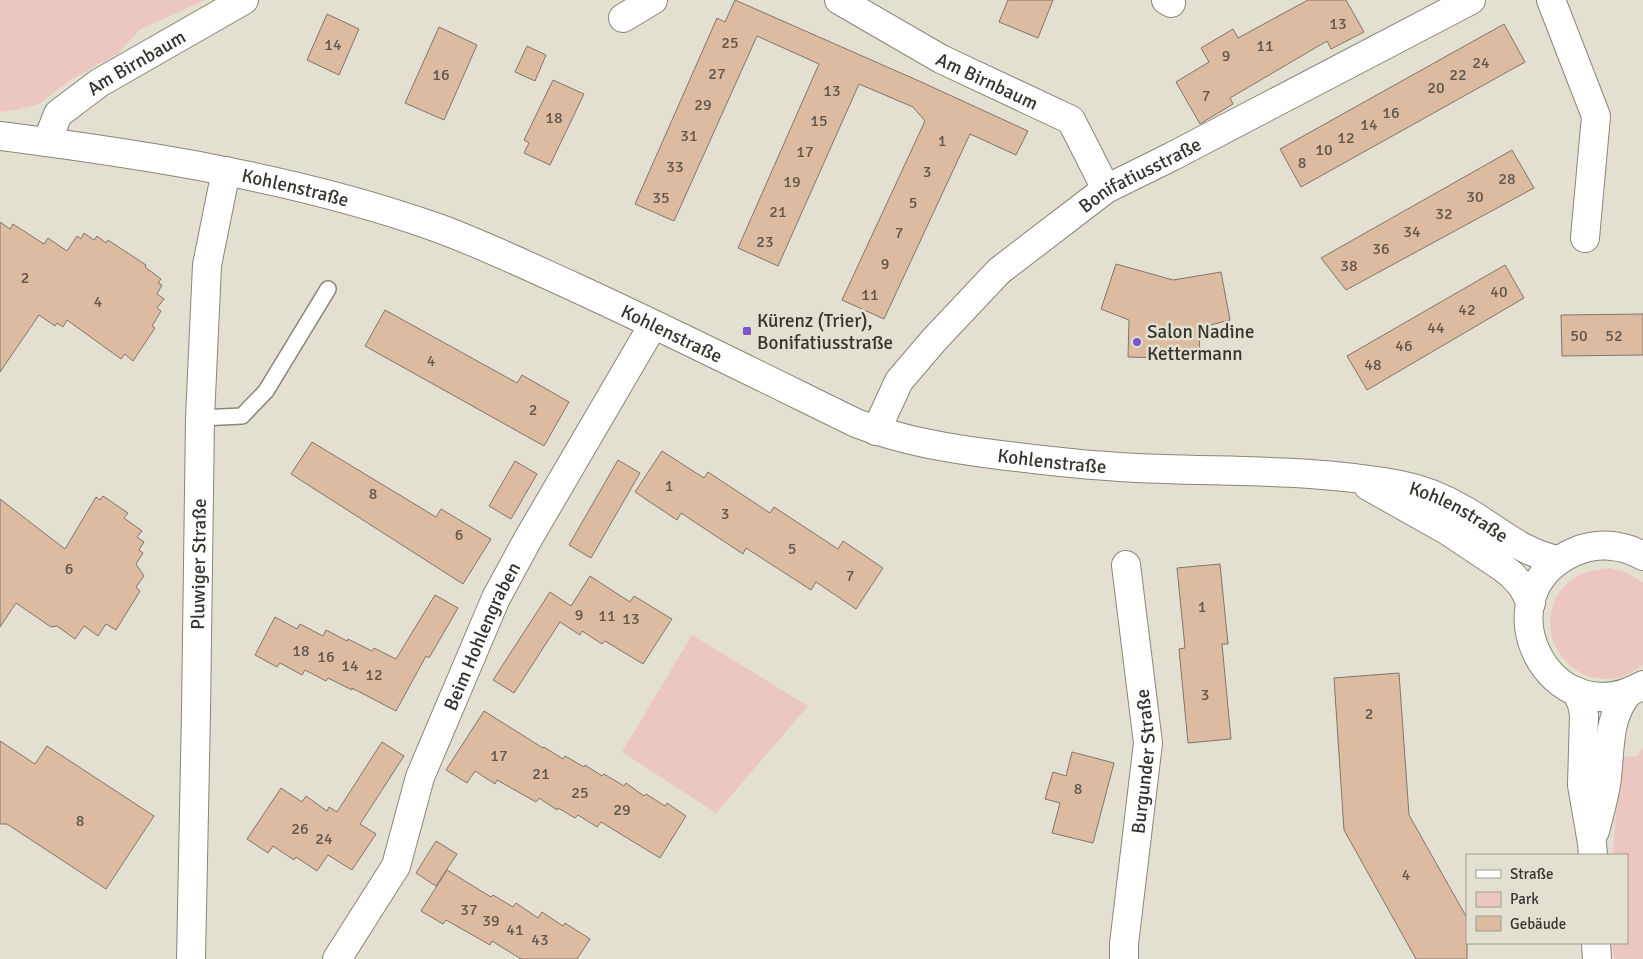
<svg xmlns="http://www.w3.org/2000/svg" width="1643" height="959" font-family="Signika,sans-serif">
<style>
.green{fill:#ecc7c1}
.building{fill:#dcbba1;stroke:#80756b}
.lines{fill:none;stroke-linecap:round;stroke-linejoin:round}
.service-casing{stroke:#898577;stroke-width:18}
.minor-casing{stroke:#898577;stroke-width:30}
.secondary-casing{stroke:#898577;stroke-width:30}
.service{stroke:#fff;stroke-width:15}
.minor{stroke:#fff;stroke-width:28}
.secondary{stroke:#fff;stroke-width:28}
.poi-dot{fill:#7a55cf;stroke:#e4e0d1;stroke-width:2}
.labels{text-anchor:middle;stroke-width:5;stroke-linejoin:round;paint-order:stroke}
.number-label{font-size:16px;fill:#60564c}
.street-label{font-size:19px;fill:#36342f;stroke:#e4e0d1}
.poi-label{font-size:19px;fill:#36342f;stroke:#e4e0d1;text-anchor:start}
</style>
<rect width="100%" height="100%" fill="#e4e0d1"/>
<g class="green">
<polygon points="0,0 205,0 139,30 119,53 69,81 39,104 15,110 0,112"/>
<path d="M1609,568l17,4 17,11v81c-10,10 -25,16 -38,15 -54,-2 -76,-73 -29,-102 10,-6 21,-7 33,-9z"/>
<polygon points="692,635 808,706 716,813 622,752"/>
<polygon points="1643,747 1643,959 1614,959 1612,943 1627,943 1627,855 1613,855 1620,757 1637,756"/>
</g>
<g class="building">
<polygon points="735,0 919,81 1028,131 1016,155 970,134 884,319 842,300 925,121 913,107 859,84 778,266 738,248 819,64 757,36 674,221 635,204 717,18 725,22"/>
<polygon points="1008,0 1053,0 1038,38 999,22"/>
<polygon points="1308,0 1346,0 1364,32 1331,49 1327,41 1230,98 1233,104 1200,124 1176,82 1209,62 1201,48 1233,29 1238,38"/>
<polygon points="327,14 359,29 339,75 307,60"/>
<polygon points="1504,24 1525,62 1301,187 1280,149"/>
<polygon points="439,27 477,45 444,120 405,103"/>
<polygon points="527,46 546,55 535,81 515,72"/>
<polygon points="553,80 584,94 550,165 524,153 529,143 524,140"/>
<polygon points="1512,150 1534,188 1346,290 1321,258"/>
<polygon points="0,222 10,229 13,224 44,244 48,238 67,251 77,236 81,239 84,233 94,240 97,236 106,243 108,240 146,265 145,267 161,279 158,283 162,285 157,294 164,299 157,308 161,311 152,326 155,328 133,361 125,354 121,359 67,320 63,327 57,323 55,326 39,315 0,372"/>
<polygon points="1116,264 1173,280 1221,272 1230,320 1199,328 1200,359 1128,357 1129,320 1101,309"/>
<polygon points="1505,265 1524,298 1367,390 1347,356"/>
<polygon points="385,310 517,383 522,375 569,402 544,446 365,346"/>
<polygon points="1643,314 1643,355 1562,356 1561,315"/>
<polygon points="312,442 436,517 441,509 491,539 463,584 291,474"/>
<polygon points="662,451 704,478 708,472 770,513 774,507 838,549 843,541 883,568 856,609 816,582 811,590 746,548 743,554 681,513 677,520 635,492"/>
<polygon points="618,460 640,473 591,558 569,545"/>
<polygon points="515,461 537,474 511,519 489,506"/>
<polygon points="103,496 128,513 124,518 142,531 137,537 144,542 139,550 143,553 136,564 144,576 136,587 140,591 116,630 106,624 98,636 84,626 75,639 57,626 51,627 16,603 0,627 0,499 65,549 96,497 100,500"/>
<polygon points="1220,564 1228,644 1222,644 1231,739 1188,743 1179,649 1185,648 1177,568"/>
<polygon points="590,576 630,602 634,596 672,619 643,664 605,641 602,644 582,631 580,635 560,622 514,693 493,680 550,592 571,606"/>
<polygon points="435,595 458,608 429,658 426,656 396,711 352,688 352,690 328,678 326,681 305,670 302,675 280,663 277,667 255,655 275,617 297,629 300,624 323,636 326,630 347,641 348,639 372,651 374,648 396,659"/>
<polygon points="1399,673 1409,815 1467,918 1467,959 1416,959 1344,830 1334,678"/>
<polygon points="484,711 543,748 544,747 563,759 565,756 584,767 585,765 602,776 604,774 624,786 626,783 644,796 646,794 665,806 667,803 686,816 660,858 601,822 597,827 578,815 575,818 558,808 557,810 539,798 536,802 497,780 495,784 475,771 467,783 446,770"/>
<polygon points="0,741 35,764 47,746 154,816 106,889 7,824 0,824"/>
<polygon points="382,742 404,756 360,824 376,834 352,870 328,855 317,871 296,857 294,860 273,846 268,853 247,839 281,788 302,802 306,796 327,811 329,807 337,812"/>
<polygon points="1072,752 1114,763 1093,843 1052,833 1060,803 1045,799 1053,772 1066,776"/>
<polygon points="436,841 457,854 436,886 416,873"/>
<polygon points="447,870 491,897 493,895 513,907 516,903 538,918 542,912 563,926 565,923 590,939 577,959 521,959 492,941 490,945 446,920 443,924 421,911"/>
</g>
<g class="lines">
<defs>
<polyline id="service" points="200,418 242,416 266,391 328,289"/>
<g id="minor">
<path id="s1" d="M839,0l102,59 130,61 35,69"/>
<polyline points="1166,0 1171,3"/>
<polyline points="1551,0 1596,116 1585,238"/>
<polyline points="623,18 653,0"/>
<path id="s2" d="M47,142l11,-28 41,-31 145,-83"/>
<path id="s3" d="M876,431l23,-50 35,-41 65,-69 107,-82 65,-32 300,-157"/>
<polyline points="1576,691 1582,704 1584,715 1582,785 1592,843 1593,855"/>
<path d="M1595,831c4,-15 8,-30 11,-46 5,-32 0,-67 23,-93"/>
<polyline points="1596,943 1597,959"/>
<path id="s4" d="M191,959l5,-247 4,-294 7,-153 19,-94"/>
<path id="s5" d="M337,959l59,-93 24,-89 76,-179 32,-59 125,-214"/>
<path id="s6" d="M1124,959v-15l24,-201 -22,-178"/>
</g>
<g id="secondary">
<path id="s7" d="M0,136c148,19 297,42 438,92 46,17 90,38 134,58 96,44 190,91 284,137 46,18 95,26 144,32 40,5 80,10 120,12 93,6 187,0 280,18 22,4 46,14 66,26 31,18 57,43 93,49"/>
<polyline points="1368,486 1448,531 1502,567 1512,575 1522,586 1531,603"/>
<path d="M1643,556c-21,-12 -46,-14 -69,-4 -96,43 -24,187 69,133"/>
</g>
</defs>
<use href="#service" class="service-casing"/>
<use href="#minor" class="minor-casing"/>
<use href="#secondary" class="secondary-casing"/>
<use href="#service" class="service"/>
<use href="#minor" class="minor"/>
<use href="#secondary" class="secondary"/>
</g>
<g class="poi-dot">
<rect x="742" y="326" width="10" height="10" rx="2.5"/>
<circle cx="1137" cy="342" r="5"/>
</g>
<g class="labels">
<g class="number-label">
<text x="1338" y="29">13</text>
<text x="730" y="48">25</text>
<text x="333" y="50">14</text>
<text x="1265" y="51">11</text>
<text x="1226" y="61">9</text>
<text x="1481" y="68">24</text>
<text x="717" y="79">27</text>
<text x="441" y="80">16</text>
<text x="1458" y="80">22</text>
<text x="1436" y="93">20</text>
<text x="832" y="96">13</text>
<text x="1206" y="101">7</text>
<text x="703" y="110">29</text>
<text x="1391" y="118">16</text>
<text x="554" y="123">18</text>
<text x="819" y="126">15</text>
<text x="1369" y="130">14</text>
<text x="689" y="141">31</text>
<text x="1346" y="143">12</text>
<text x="942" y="146">1</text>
<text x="1324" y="155">10</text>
<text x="805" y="157">17</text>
<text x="1302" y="168">8</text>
<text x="675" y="172">33</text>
<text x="927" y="177">3</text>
<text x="1507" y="184">28</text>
<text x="792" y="187">19</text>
<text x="1475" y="202">30</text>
<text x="661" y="203">35</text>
<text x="913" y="208">5</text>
<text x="778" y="217">21</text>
<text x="1444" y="219">32</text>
<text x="1412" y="237">34</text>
<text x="899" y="238">7</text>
<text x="765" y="247">23</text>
<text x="1381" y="254">36</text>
<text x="885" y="269">9</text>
<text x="1349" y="271">38</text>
<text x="25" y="283">2</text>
<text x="1499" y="297">40</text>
<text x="870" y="300">11</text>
<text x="98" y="307">4</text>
<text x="1467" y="315">42</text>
<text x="1436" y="333">44</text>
<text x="1579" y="341">50</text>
<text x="1614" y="341">52</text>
<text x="1404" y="351">46</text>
<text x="431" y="366">4</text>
<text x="1373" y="370">48</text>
<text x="533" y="415">2</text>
<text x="669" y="491">1</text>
<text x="373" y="499">8</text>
<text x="725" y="519">3</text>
<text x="459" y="540">6</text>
<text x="792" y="554">5</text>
<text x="69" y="574">6</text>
<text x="850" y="581">7</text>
<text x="1202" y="612">1</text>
<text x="579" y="620">9</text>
<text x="607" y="621">11</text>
<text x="631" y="624">13</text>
<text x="301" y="656">18</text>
<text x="326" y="662">16</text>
<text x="350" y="671">14</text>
<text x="374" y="680">12</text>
<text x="1205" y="700">3</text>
<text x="1369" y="719">2</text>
<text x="499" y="761">17</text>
<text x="541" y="779">21</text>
<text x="1078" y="794">8</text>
<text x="580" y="798">25</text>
<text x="622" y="815">29</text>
<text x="80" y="826">8</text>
<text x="300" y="834">26</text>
<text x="324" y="844">24</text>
<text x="1406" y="880">4</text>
<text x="469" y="915">37</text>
<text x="491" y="926">39</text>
<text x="515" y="935">41</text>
<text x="540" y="945">43</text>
</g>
<g class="street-label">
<text dy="7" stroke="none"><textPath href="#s2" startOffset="124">Am Birnbaum</textPath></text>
<text dy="7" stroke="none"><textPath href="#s1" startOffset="169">Am Birnbaum</textPath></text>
<text dy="7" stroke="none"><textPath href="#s3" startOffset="375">Bonifatiusstraße</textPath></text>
<text dy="7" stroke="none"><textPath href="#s7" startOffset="300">Kohlenstraße</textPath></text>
<text dy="7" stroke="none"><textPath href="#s7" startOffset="705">Kohlenstraße</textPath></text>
<text dy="7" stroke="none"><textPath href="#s7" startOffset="1110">Kohlenstraße</textPath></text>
<text dy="7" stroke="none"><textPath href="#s7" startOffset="1524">Kohlenstraße</textPath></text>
<text dy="7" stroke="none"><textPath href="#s4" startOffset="395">Pluwiger Straße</textPath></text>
<text dy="7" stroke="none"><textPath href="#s5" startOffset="356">Beim Hohlengraben</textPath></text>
<text dy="7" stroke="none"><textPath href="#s6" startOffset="199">Burgunder Straße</textPath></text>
</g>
<g class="poi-label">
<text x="757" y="327">Kürenz (Trier),<tspan x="757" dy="22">Bonifatiusstraße</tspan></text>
<text x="1147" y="338">Salon Nadine<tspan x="1147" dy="22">Kettermann</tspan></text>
</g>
</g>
<rect x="1466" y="854" width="162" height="90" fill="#e4e0d1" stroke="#9e9b90"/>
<rect x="1476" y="870" width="25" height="8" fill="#ffffff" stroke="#9e9b90"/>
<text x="1510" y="879" font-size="15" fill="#36342f">Straße</text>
<rect x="1476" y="892" width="25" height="15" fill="#ecc7c1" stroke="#9e9b90"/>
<text x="1510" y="904" font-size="15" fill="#36342f">Park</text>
<rect x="1476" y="916" width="25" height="15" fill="#dcbba1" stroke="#9e9b90"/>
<text x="1510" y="929" font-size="15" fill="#36342f">Gebäude</text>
</svg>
